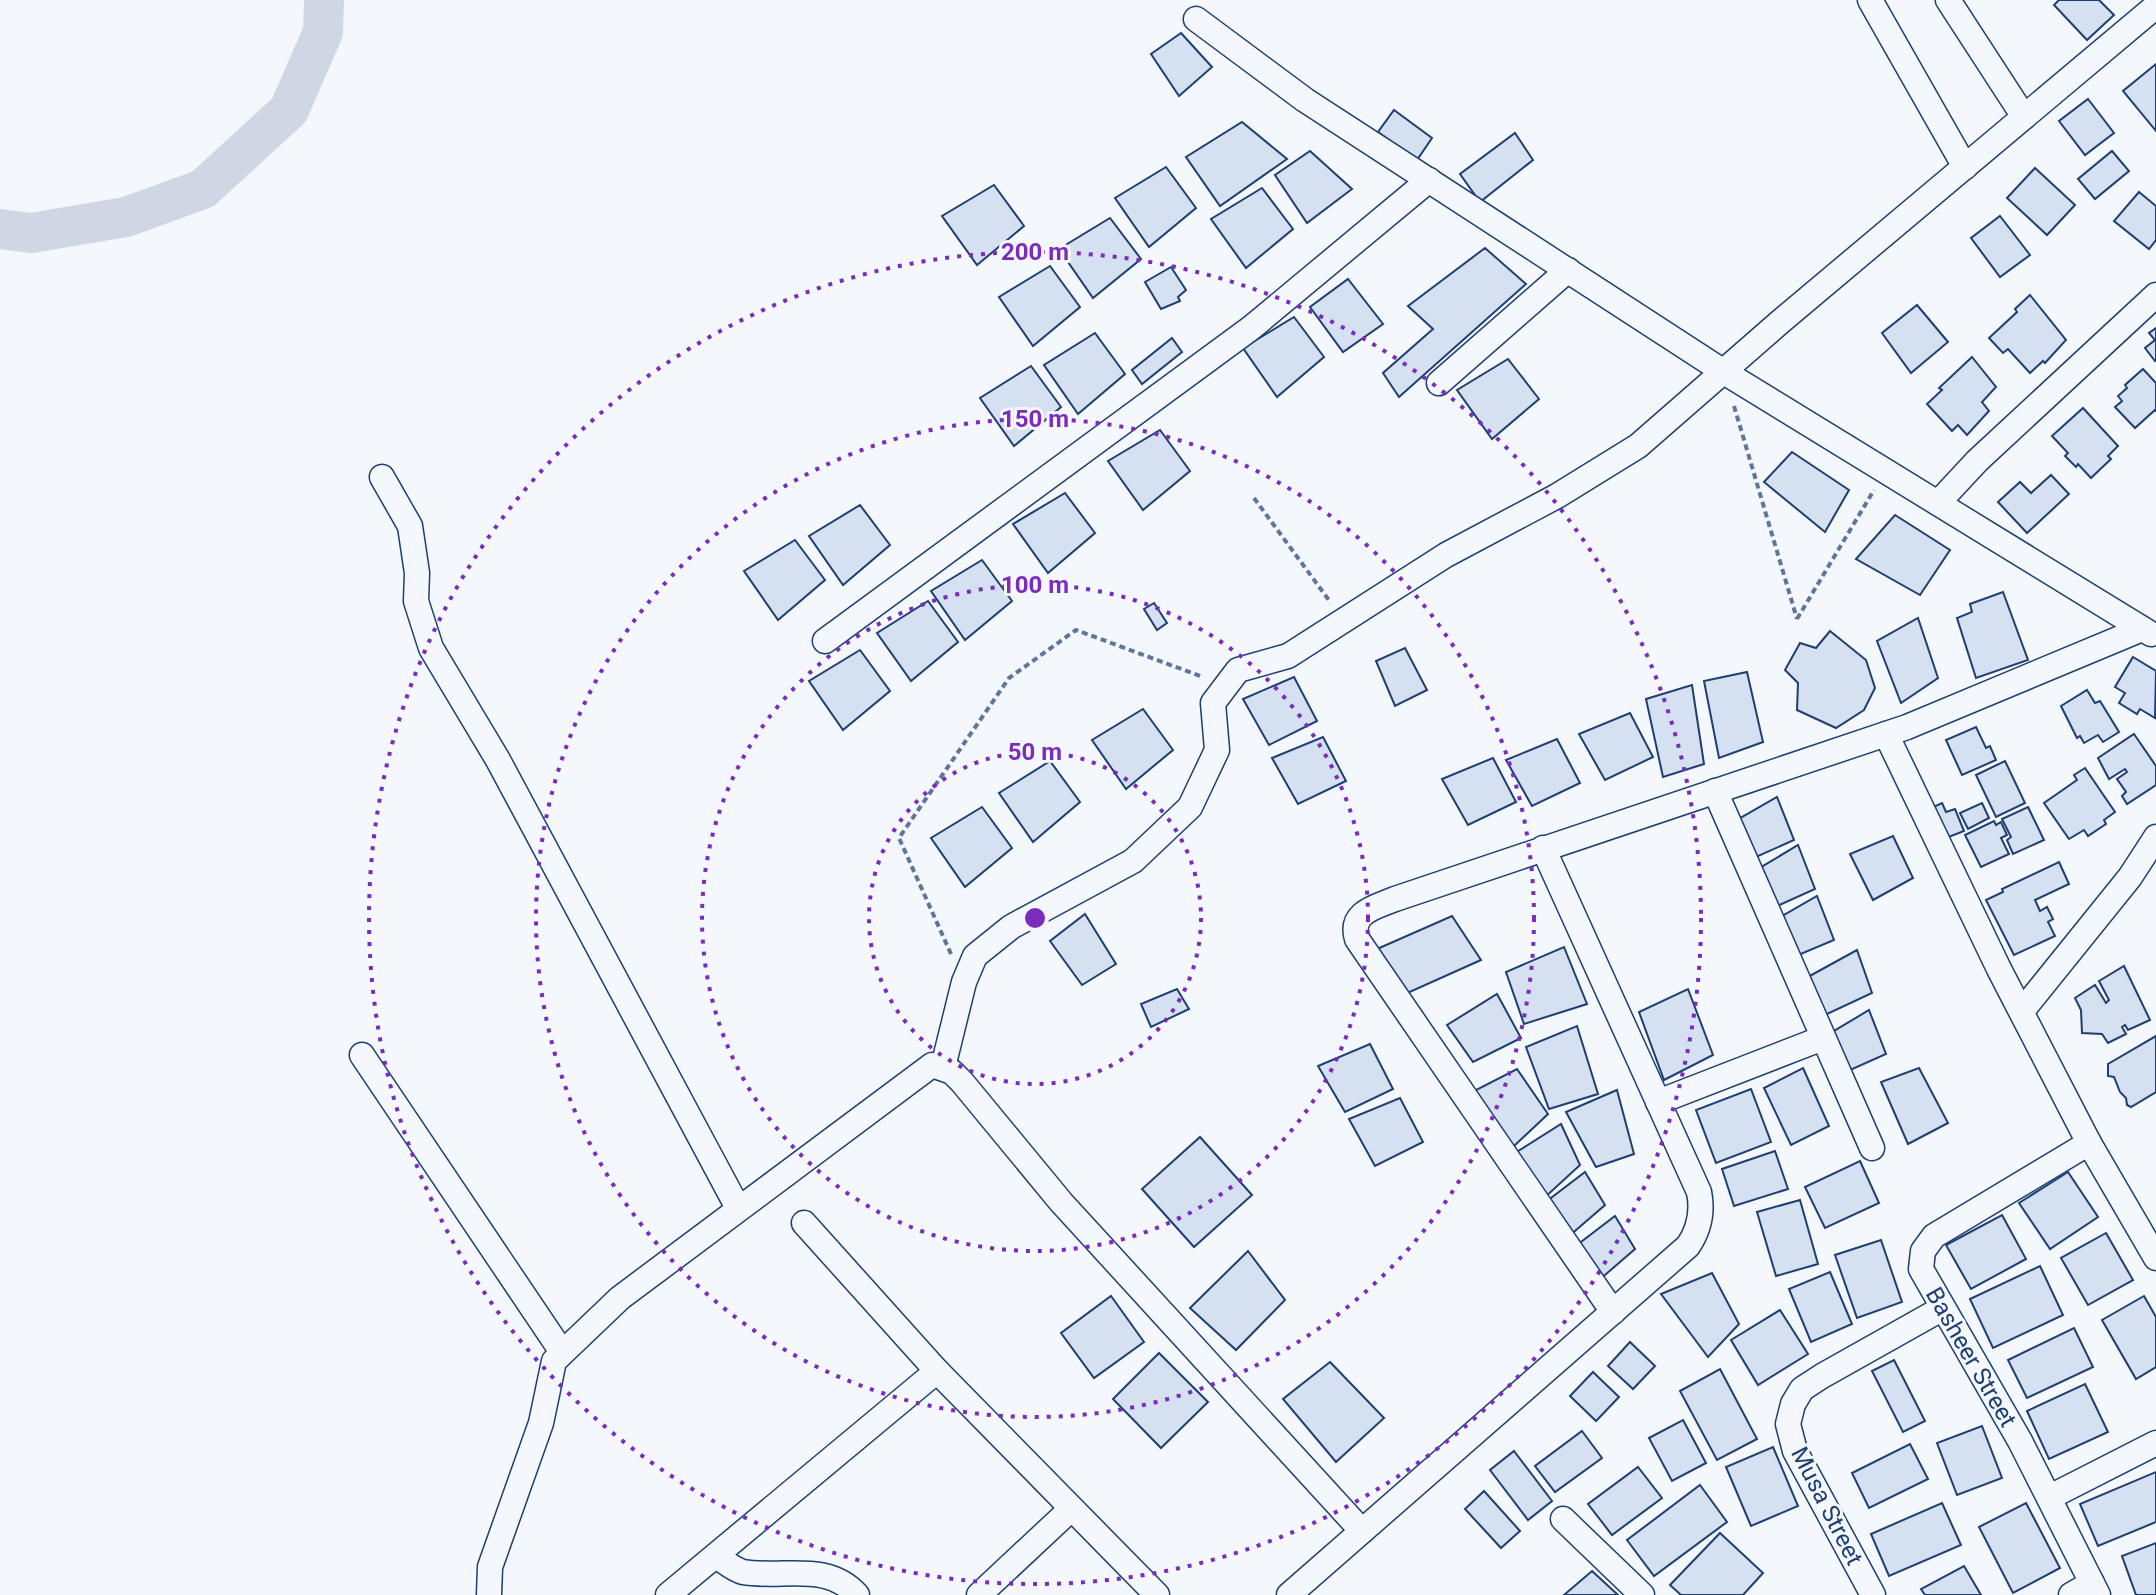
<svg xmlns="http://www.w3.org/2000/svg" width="2156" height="1595" font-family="Roboto,sans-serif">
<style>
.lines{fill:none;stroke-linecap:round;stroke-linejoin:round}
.river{stroke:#cfd7e4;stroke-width:40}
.building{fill:#d5e0f0;stroke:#1d3f73;stroke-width:2}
.minor-casing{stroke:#1d3f73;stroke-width:27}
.path{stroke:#5e769c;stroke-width:4;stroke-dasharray:6 4;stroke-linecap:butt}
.minor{stroke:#f4f7fb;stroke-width:24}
.ring{fill:none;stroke:#7b2cbf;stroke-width:4;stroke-dasharray:4 8}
.labels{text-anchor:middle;stroke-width:6;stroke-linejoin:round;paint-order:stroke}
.street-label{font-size:24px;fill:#1d3f73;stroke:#f4f7fb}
.centre{fill:#7b2cbf;stroke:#f4f7fb;stroke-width:4}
.ring-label{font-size:24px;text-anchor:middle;font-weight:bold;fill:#7b2cbf;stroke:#f4f7fb;stroke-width:6;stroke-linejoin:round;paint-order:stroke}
</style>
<rect width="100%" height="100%" fill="#f4f7fb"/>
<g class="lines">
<polyline class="river" points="0,229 31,233 126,217 203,189 289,110 323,32 324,0"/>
</g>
<g class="building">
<polygon points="2059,0 2099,0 2114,15 2087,40 2054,5"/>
<polygon points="1181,33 1212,67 1179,96 1151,54"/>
<polygon points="2156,64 2156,131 2123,91"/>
<polygon points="2088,99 2114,133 2085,155 2059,121"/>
<polygon points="1394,110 1432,138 1417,160 1378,132"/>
<polygon points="1242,122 1287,159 1220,206 1186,157"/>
<polygon points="1515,133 1533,160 1480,202 1460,174"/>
<polygon points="1310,151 1352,189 1307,223 1275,175"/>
<polygon points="2112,151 2129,171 2095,199 2078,179"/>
<polygon points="1166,167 1196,208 1149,247 1115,198"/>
<polygon points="2035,168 2075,205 2047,235 2007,198"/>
<polygon points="994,185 1024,226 977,265 942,216"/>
<polygon points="1262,188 1293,229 1246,268 1211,219"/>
<polygon points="2139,192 2156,206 2156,240 2149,249 2114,221"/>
<polygon points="2000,216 2030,255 2000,277 1971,238"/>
<polygon points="1110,218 1141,259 1093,298 1059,249"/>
<polygon points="1485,248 1526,284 1399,397 1383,373 1433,329 1408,306"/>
<polygon points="1050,266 1080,307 1033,346 999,297"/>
<polygon points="1171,267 1186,290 1178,297 1180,301 1161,309 1145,282"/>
<polygon points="1348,279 1383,324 1343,352 1310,307"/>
<polygon points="2030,295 2066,340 2045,363 2043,361 2030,373 2008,349 2003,353 1989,338 2017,312 2015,309"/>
<polygon points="1917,305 1948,342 1911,373 1882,333"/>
<polygon points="1294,317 1324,357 1277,397 1243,348"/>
<polygon points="2156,328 2156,360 2155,361 2145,348 2155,340 2149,333"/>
<polygon points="1095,333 1125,374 1078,414 1044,365"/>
<polygon points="1172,338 1182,352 1142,384 1132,370"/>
<polygon points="1972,357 1996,387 1982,402 1989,411 1967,435 1958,425 1952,431 1927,404 1942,390 1939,388"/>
<polygon points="1508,359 1539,399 1492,439 1457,390"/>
<polygon points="1031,366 1061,407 1014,446 980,398"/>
<polygon points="2143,369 2156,383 2156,411 2155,410 2135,428 2115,407 2122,401 2118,396 2127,388 2125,385"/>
<polygon points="2083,408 2118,446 2108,456 2111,459 2091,478 2078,464 2076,467 2065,456 2068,453 2052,436"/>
<polygon points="1160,430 1190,471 1143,510 1108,461"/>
<polygon points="1792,452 1849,490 1825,532 1764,482"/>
<polygon points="2051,475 2069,494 2027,533 1998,502 2020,482 2031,493"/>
<polygon points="1065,493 1095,533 1048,573 1013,524"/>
<polygon points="860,505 890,545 843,585 809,536"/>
<polygon points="1895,515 1950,550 1920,595 1856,559"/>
<polygon points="795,540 825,580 778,620 744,571"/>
<polygon points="982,560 1012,601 965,640 931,591"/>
<polygon points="2003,592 2028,660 1976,678 1957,618 1972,612 1970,604"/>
<polygon points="928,601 958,642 911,681 877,633"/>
<polygon points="1154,603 1167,623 1157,630 1144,609"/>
<polygon points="1918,618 1938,678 1901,703 1877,641"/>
<polygon points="1830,631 1866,660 1875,688 1864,710 1836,728 1797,710 1798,683 1785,670 1800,643 1816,648"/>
<polygon points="1405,648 1427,690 1395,706 1376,661"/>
<polygon points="860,650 890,691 843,730 809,681"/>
<polygon points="2133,657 2156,671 2155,718 2140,709 2137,714 2119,703 2125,693 2115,687"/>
<polygon points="1747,672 1763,742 1719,758 1704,681"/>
<polygon points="1294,677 1317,721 1269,745 1243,699"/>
<polygon points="1692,685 1704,764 1663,777 1646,699"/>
<polygon points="2087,690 2095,703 2100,701 2119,732 2103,742 2098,735 2084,743 2080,736 2077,738 2061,706"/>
<polygon points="1143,709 1173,750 1126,789 1092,740"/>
<polygon points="1630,713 1653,757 1605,780 1579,734"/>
<polygon points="1976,727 1986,748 1990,746 1996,760 1962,775 1946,740"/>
<polygon points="2134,734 2156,766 2156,785 2127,804 2122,796 2126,792 2117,779 2127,772 2125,769 2109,779 2098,758"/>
<polygon points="1323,737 1346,781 1298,804 1272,758"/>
<polygon points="1557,739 1580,783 1532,806 1506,760"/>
<polygon points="1493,758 1516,802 1468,825 1442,779"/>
<polygon points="1050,761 1080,802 1033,842 999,793"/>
<polygon points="2005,761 2025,803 1996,817 1976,775"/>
<polygon points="2085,768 2115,812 2104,820 2106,824 2088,836 2084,830 2069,839 2044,803 2077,780 2074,775"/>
<polygon points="1777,797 1794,840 1756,857 1737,820"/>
<polygon points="1942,803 1946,812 1955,809 1964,831 1941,840 1929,809"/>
<polygon points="1982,803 1989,818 1968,829 1960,813"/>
<polygon points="982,807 1012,848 965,887 931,838"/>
<polygon points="2028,807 2044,840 2013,854 2007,840 2011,837 2002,819"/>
<polygon points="1994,821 1996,825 2001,822 2007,835 2001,838 2009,854 1981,867 1965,835"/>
<polygon points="1893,836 1913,878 1873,900 1850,854"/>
<polygon points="1798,845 1815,889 1777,906 1758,869"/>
<polygon points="2059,862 2069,884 2035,900 2040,911 2047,907 2053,919 2048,922 2055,936 2014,955 1986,900 2003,892 2002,889"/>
<polygon points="1817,896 1834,940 1796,956 1777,919"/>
<polygon points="1085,914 1116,964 1082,985 1050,941"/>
<polygon points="1452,916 1481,960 1403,995 1377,949"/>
<polygon points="1564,947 1587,1004 1524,1024 1506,972"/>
<polygon points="1857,950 1872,993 1825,1015 1806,978"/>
<polygon points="2124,966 2150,1020 2128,1030 2125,1025 2122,1027 2126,1034 2108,1043 2102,1034 2082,1033 2081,1010 2075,998 2095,985 2106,1003 2109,1000 2099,981"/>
<polygon points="1177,989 1189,1009 1151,1027 1141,1004"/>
<polygon points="1688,989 1713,1055 1664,1080 1639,1012"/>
<polygon points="1497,994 1521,1038 1473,1062 1447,1025"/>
<polygon points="1869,1010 1886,1054 1848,1071 1829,1034"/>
<polygon points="1577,1026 1598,1094 1549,1109 1526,1047"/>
<polygon points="2156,1036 2156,1092 2131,1107 2127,1105 2126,1098 2120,1092 2114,1077 2108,1076 2108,1064"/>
<polygon points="1370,1044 1393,1089 1345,1112 1318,1066"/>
<polygon points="1803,1068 1829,1126 1791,1145 1764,1088"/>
<polygon points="1919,1068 1948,1123 1908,1144 1881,1082"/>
<polygon points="1517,1069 1548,1114 1513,1147 1474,1091"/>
<polygon points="1751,1089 1771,1142 1716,1163 1696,1110"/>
<polygon points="1617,1090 1634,1154 1596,1167 1566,1112"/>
<polygon points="1400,1098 1423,1142 1375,1166 1349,1119"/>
<polygon points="1561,1124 1580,1165 1542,1200 1515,1153"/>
<polygon points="1200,1137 1252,1195 1194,1247 1142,1189"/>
<polygon points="1775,1151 1788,1189 1734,1206 1722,1169"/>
<polygon points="1860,1161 1879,1203 1825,1228 1805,1187"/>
<polygon points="1585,1172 1605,1205 1568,1237 1547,1201"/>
<polygon points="2068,1172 2098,1217 2050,1249 2019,1203"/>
<polygon points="1800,1200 1818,1264 1776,1276 1757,1212"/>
<polygon points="2002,1215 2026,1259 1971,1289 1946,1245"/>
<polygon points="1615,1216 1635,1249 1598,1281 1577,1245"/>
<polygon points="2106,1233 2133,1280 2088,1305 2061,1258"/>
<polygon points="1881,1240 1902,1302 1857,1318 1835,1255"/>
<polygon points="1248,1251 1285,1300 1236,1350 1190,1308"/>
<polygon points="2040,1266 2063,1315 1993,1348 1970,1299"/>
<polygon points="1830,1272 1852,1324 1811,1342 1789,1289"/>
<polygon points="1712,1273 1739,1324 1708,1357 1661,1294"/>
<polygon points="1111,1296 1144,1342 1094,1378 1061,1333"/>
<polygon points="2144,1296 2156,1317 2156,1367 2136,1379 2102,1320"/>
<polygon points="1780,1310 1808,1354 1758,1385 1731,1340"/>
<polygon points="2074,1328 2093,1367 2027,1398 2008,1360"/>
<polygon points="1630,1342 1655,1366 1633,1389 1608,1366"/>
<polygon points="1159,1353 1208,1402 1161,1448 1113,1399"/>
<polygon points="1894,1360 1925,1421 1903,1432 1872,1371"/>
<polygon points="1330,1362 1384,1418 1336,1462 1283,1399"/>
<polygon points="1720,1369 1757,1439 1717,1460 1680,1391"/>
<polygon points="1593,1372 1619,1397 1596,1421 1570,1396"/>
<polygon points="2085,1384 2108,1432 2049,1459 2027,1411"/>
<polygon points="1683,1420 1706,1463 1672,1481 1649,1438"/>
<polygon points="1982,1426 2002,1478 1957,1495 1937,1443"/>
<polygon points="1582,1431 1602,1458 1555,1492 1535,1466"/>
<polygon points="1910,1444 1928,1479 1869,1508 1852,1473"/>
<polygon points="1773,1447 1798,1506 1751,1526 1726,1467"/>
<polygon points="1514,1451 1552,1501 1528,1520 1490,1470"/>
<polygon points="1638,1467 1662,1498 1612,1535 1588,1504"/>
<polygon points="2156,1472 2156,1522 2098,1546 2080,1504"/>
<polygon points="1700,1485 1727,1522 1654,1576 1627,1540"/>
<polygon points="1484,1491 1520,1531 1501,1548 1465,1509"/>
<polygon points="1942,1503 1961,1545 1889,1576 1871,1534"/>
<polygon points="2026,1503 2060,1568 2013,1593 1979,1527"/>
<polygon points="1720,1533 1763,1573 1743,1595 1681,1595 1670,1585"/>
<polygon points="2156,1543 2156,1595 2136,1595 2122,1556"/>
<polygon points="1964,1566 1981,1595 1925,1595 1921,1589"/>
<polygon points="1592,1571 1618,1595 1564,1595"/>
</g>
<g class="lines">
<defs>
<g id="minor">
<polyline points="1870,0 1965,167"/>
<polyline points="1948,0 2024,117"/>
<polyline points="1196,19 1305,100 1724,372 2151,634"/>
<polyline points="1439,383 1568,270"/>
<polyline points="382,477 410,526 417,573 416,601 431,648 498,760 738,1208"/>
<polyline points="1938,503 1977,461 2156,295"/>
<polyline points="825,641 1251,328 1429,180"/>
<polyline points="1886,734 1999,969 2089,1143 2156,1258"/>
<polyline points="1715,791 1872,1148"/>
<polyline points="2022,1011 2130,877 2156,837"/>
<polyline points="362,1055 562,1352"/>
<polyline points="943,1067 964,982 975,956 1011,927 1133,861 1190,807 1217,750 1213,703 1238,670 1288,656 1446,555 1557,496 1638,446 1780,322 2156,6"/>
<polyline points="1658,1102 1823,1038"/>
<polyline points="2089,1143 1934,1236 1923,1251 1921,1269 2020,1441 2098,1595"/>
<polyline points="804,1223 937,1371 1157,1595"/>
<path d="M1613,1312l-256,-373c-8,-27 19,-32 38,-40l512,-172 235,-98"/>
<polyline points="2050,1497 2156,1443"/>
<polyline points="1563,1519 1642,1595"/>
<path d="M716,1556c8,5 18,14 27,16 40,7 84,-11 114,23"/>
<polyline points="489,1595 490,1567 541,1423 554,1361 620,1298 932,1065 952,1072 962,1082 1061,1202 1362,1531"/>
<polyline points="668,1595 937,1371"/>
<polyline points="979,1595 1071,1509"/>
<path d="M1289,1595l399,-349c11,-16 15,-34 11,-54l-156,-344"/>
<polyline points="1873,1595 1795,1451 1788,1424 1793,1404 1802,1389 1822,1376 1943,1308"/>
<polyline points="2071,1595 2092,1583"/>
</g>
</defs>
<use href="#minor" class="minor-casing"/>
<g class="path">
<polyline points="1734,406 1797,619"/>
<polyline points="1254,498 1331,603"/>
<polyline points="1797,619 1874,490"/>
<polyline points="951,954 899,838 1009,678 1076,630 1203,677"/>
</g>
<use href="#minor" class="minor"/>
</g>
<g class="ring">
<circle cx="1035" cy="918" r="166"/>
<circle cx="1035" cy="918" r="333"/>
<circle cx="1035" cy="918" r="499"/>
<circle cx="1035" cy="918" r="666"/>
</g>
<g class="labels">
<g class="street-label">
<text transform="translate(1971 1357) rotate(60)" y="8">Basheer Street</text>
<text transform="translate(1827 1506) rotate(63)" y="8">Musa Street</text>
</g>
</g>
<circle cx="1035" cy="918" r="12" class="centre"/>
<g class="ring-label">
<text x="1035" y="260">200 m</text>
<text x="1035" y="427">150 m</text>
<text x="1035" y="593">100 m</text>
<text x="1035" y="760">50 m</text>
</g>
</svg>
